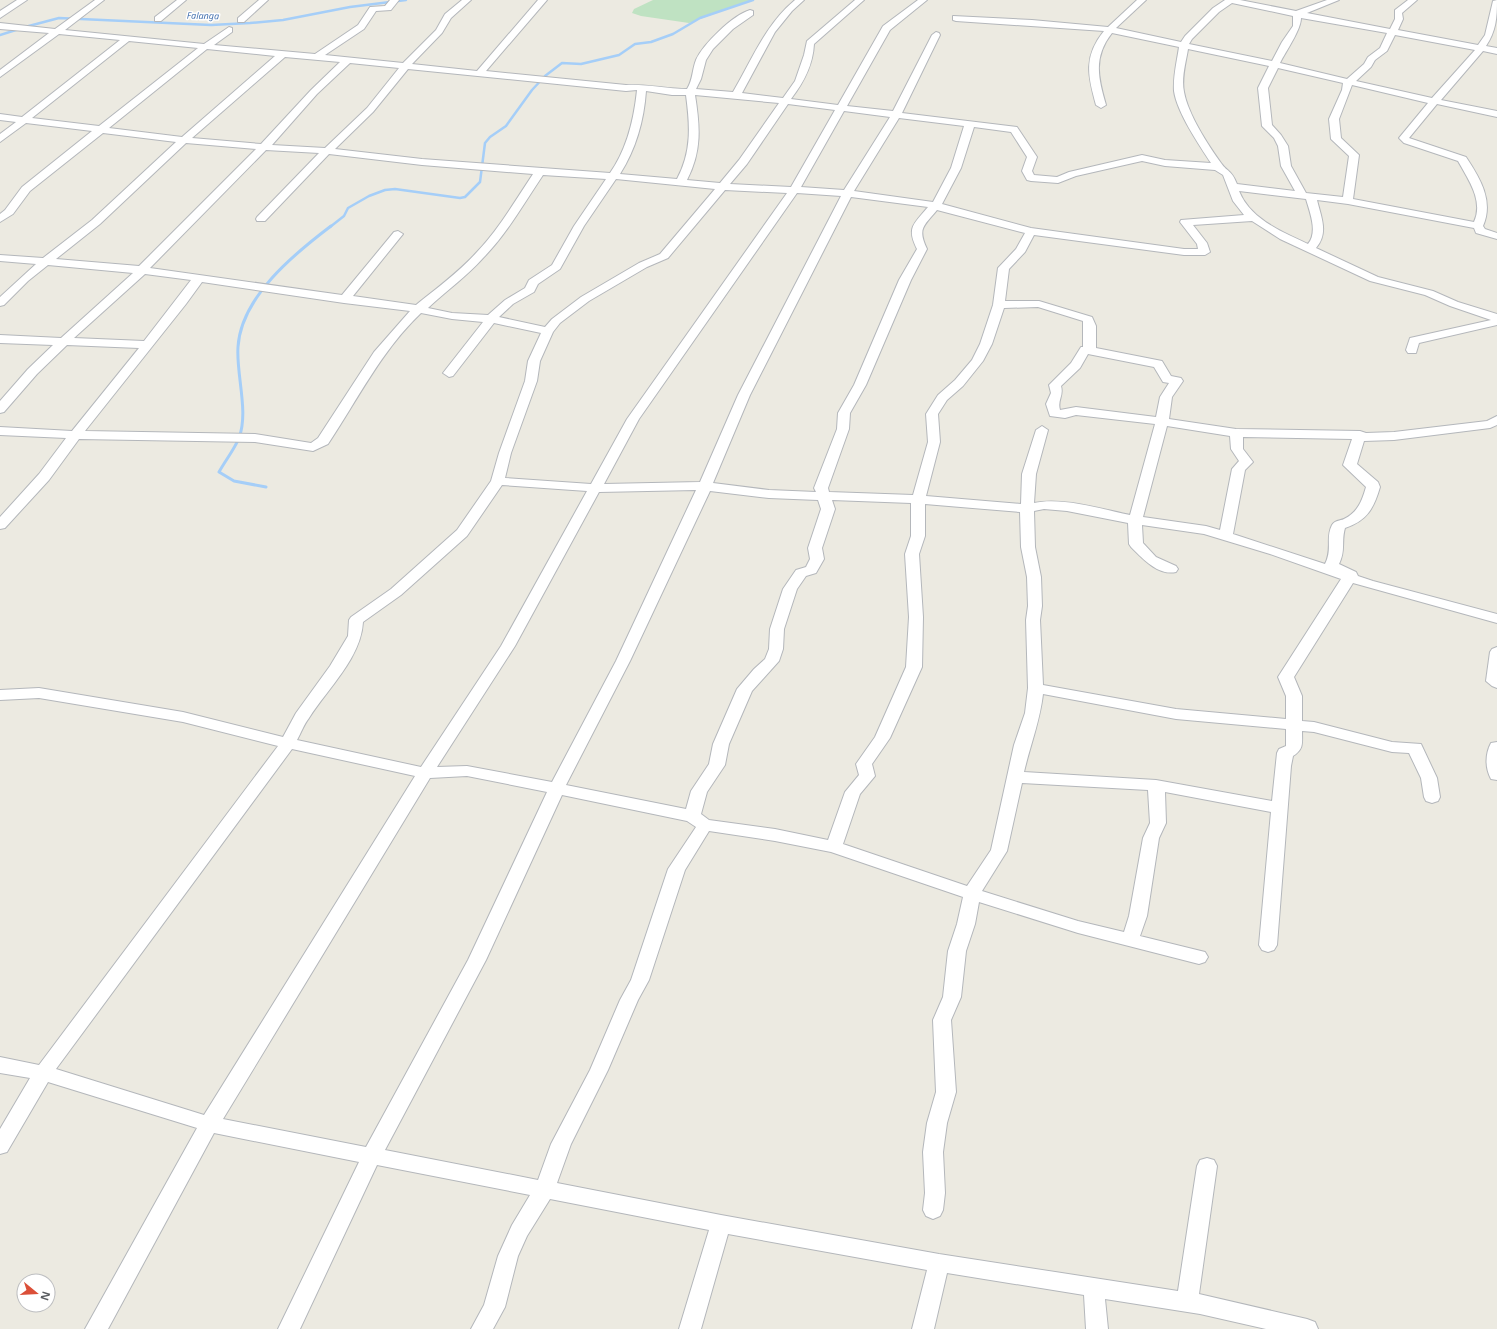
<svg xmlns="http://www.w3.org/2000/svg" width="1497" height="1329" font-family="'Noto Sans',sans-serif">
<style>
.green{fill:#bfe2c2}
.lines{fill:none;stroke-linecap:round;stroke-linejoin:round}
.stream-far1{stroke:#a5cef8;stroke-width:2.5}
.stream{stroke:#a5cef8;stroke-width:3}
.minor-casing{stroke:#b4b7bb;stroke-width:2}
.minor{fill:#fff;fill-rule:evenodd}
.labels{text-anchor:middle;stroke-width:3;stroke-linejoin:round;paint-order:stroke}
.far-water-label{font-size:9px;font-style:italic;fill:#4774b1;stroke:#fff}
</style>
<rect width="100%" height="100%" fill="#eceae1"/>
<polygon class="green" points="653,0 752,0 689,23 641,16 632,13 634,9"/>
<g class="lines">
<g class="stream-far1">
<polyline points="25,27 59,18 211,25 250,23 283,20 350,7 406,0"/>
<polyline points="0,35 19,29"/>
<polyline points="330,227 344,216 348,208 369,196 385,190 395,189 460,198 465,197 480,182 485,143 490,137 506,126 532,90 545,76 562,63 581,64 619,55 635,44 651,42 673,34 700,18 753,0"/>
</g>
<path class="stream" d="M266,487l-32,-6 -15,-9c6,-11 15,-22 20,-34 10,-26 -3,-64 -1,-91 3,-50 56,-93 93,-121"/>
<defs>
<g id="minor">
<polygon points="17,0 27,0 0,18 0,11"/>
<path d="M95,0h9l-39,30 139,14 25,-17 3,1v4l-18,13 101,9 43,-29 12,-18 15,-1 5,-6h9l-8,10 -15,1 -12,18 -39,26 78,8 33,-33 9,-16 17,-14h9l-20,18 -9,15 -30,31 65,7 61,-71h9l-61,71 140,14c21,-1 40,4 61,4 6,-9 5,-19 9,-29 7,-16 37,-45 54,-50l3,1v4l-20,14 -20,20 -7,11 -5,19 -5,10 37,3c19,-32 32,-67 62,-92h9l-12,11 -17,21 -33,61 41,5 12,-17 9,-26 3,-14 48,-41h9l-50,44c-1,21 -10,38 -23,55l47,6 45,-79 35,-26h9l-37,30 -43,76 46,5 39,-76 4,-3 3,1 1,2 -38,78 115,14 20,30 -5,14 2,4 23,2 12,-5 73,-17 23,5 46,3c-12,-18 -34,-51 -37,-72 -1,-15 3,-30 5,-44l-67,-14c-19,24 -14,45 -6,72l-5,3 -5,-3c-8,-29 -13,-48 8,-74l-148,-10 -3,-1v-4l79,4 76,7 29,-27h9l-30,28 65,14 4,-6 28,-28 12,-8h15l56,11 31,-11h12l-32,13 83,16 5,-10v-9l13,-10h9l-15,13 1,6 -5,11 80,15 7,-10 8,-34 4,-1c0,18 -1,31 -11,46l11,2v6l-14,-3 -42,49 56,11v6l-60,-13 -28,34 57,19c14,21 28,44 17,69l2,3 12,4v6l-21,-6 -2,-5 -126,-24 -31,-4c4,17 12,33 -1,48l62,29 55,14 25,11 39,12v11l-78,18 -3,10h-8l-2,-3 4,-12 81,-18 -41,-14 -25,-11 -55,-14 -90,-42 -28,-18 -59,4 14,18 3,9 -5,3h-21l-150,-20 -9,17 -16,17 -4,32h34l53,16 4,9v22l66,13 9,15 10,2 2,3 -11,16 -3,22 67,10 124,2 6,2 28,-1 93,-11 10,-5v9l-7,3 -96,12 -30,1 -7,23 21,18 2,5c-6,21 -13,34 -35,41 -4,14 1,22 -6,36l17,8 2,4 15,5 124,33v9l-144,-40 -59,94 8,19v25l12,1 78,20 29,2 16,34 3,19 -2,4 -6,2 -6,-2 -2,-4 -3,-19 -12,-25 -17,-1 -78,-20 -12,-1c0,12 2,18 -9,25l-2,10 -14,179 -3,5 -6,2 -6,-2 -3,-5 12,-133 -106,-20 1,31 -7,15 -12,78 -7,20 65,16 3,5 -3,5 -6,2 -121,-31 -99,-31 -4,22 -9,27 -5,46 -10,23 5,72 -9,31 -4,29 2,41 -2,17 -3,6 -7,3 -7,-3 -3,-6 2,-17 -2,-41 4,-29 9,-31 -3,-72 10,-23 5,-46 9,-27 6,-27 -132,-45 -56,-11 -66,-10 -24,39 -36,110 -11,20 -30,70 -37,74 -14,39 164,32 218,39 239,37 19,-125 3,-6 7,-2 7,2 3,6 -18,128 108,25 8,3 3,7h-52l-66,-15 -95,-15 3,30h-22l-2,-34 -137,-22 -13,56h-22l15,-59 -199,-36 -27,95h-22l30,-99 -159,-31 -23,37 -9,20 -13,51 -12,22h-22l13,-24 14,-49 14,-31 18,-30 -153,-30 -77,164h-22l81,-167 -145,-29 -106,196h-23l112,-201 -149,-46 -41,70 -7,2v-25l30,-51 -30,-5v-16l39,8 239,-319 -95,-24 -144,-24 -39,2v-10l39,-2 144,24 100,25 13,-24 34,-47 18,-30 1,-16 2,-3 40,-28 66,-59 34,-49 8,-28 26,-72 3,-20 13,-28 -47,-10 -41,53 -4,1 -6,-4 40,-51 -31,-3 -31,-6c-40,38 -63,86 -93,131l-15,7 -58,-9 -176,-3 -30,41 -44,48 -5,1v-12l39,-43 27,-36 -66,-3v-8l72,4 67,-83 -72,-3 -30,29 -33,38 -4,1v-12l28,-32 25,-24 -53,-2v-8l61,3 72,-65 -85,-8 -20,16 -24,24 -4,1v-9l36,-33 -36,-3v-6l43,3 49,-38 84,-78 -73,-9 -73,58 -17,23 -13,8v-8l5,-4 17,-23 70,-56 -66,-8 -26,19v-8l16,-12 -16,-2v-6l22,3 98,-77 -61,-6 -59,43v-7l49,-37 -49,-4v-6l55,6zM1232,3l61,13v10l-11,16 -10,19 -83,-17 3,-5 27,-27zM1301,18l86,15 -7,15 -12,9 -4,7 -17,15 -67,-16c6,-12 21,-33 21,-45zM1395,35l80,15 -43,48 -76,-17 15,-14 4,-7 12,-9zM129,41l69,7 -99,78 -67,-8zM207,49l68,7 -93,81 -73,-9zM1188,49l81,17 -11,22 4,38 12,12 4,8 3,20 14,25 -58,-7c-6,-15 -9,-11 -16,-21 -13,-18 -33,-49 -37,-71 -3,-14 2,-30 4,-43zM285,57l55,5 -29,28 -50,54 -69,-6zM350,63l49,5 -32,40 -42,40 -53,-3 45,-51zM1278,68l65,15 -1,7 -13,29 2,20 18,17 -6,41 -37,-4 -15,-27 -3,-20 -7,-11 -9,-10 -4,-37zM408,69l218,22 11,-1c-3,29 -10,59 -27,83l-188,-14 -87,-10 38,-37zM1352,85l76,18 -29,35 5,5 54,18c10,18 26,40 16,61l-121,-23 6,-44 -18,-17 -2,-19zM646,91l26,4h14c4,30 6,56 -9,84l-57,-5c16,-25 24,-54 26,-83zM695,95l84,8 -40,57 -19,23 -33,-3c15,-29 13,-53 8,-85zM788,104l47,6 -44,77 -61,-3 17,-20zM844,111l46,6 -46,73 -43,-3zM899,118l65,8 -13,42 -18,34 -79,-11zM974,127l37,5 16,25 -5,14 5,9 4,1 27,2 18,-7 66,-15 23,5 50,4 8,5 10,26 11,14 -63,5 -1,2 17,22 1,5h-14l-153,-21 -89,-24 19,-36zM186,143l70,6 -117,117 -83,-7 44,-35zM266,150l53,3 -62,64 -1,2 1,2h8l64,-67 93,11 111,9c-18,27 -34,55 -56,78 -18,20 -40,36 -61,53l-63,-9 50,-62 -5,-3 -4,1 -52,63 -192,-27zM543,175l63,4 -32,47 -22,39 -23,15 -4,8 -20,12 -17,15 -36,-2 -24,-5c18,-17 38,-31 55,-50 24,-24 41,-55 60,-83zM616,179l99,10 -55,65 -21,9 -58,34 -29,22 -7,8 -46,-10 14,-13 21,-12 4,-8 22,-15 24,-43zM725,190l62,3 -160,226 -36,65 -86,-6 6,-25 26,-72 3,-20 13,-29 7,-9 29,-22 58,-34 21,-9zM1239,191l67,8c4,14 12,33 2,45 -26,-12 -58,-25 -69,-53zM797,193l44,3 -103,199 -38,87 -96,2 35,-65zM851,197l77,10c-14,17 -22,20 -11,42l-18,31 -45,105 -16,28 -1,16 -23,59 2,4 -47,-2 -56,-7 37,-88zM937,210l88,23 -9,16 -18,19 -5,37 -13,39 -8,16 -17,20 -17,15 -12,19 2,28 -15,53 -84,-3 -1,-4 21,-59 1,-16 16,-28 45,-105 16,-31c-10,-21 -3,-23 10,-39zM145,274l46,6 -47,61 -70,-3zM202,282l142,21 66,8 -36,41 -56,86 -7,5 -56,-9 -170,-3 101,-127zM1038,307l45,14v26h-2l-10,16 -22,22 2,8 -5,11 4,12 15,2 11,-3 79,9 -25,91c-29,-6 -68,-18 -96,-12l2,-29 12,-44 -6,-4 -6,4 -14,44 -1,30 -95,-8 14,-54 -2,-28 9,-14 16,-14 20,-25 9,-17 12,-36zM1088,354l66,13 9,15 6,1 -9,14 -4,20 -80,-10 -16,3c-3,-10 4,-14 1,-24l19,-18zM1167,426l63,10 1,13 8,12 -7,8 -12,61 -14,-4 -63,-9zM1243,437l109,2 -9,26 23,22c-4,14 -8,25 -22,32 -4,2 -9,1 -12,6 -7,14 1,23 -7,39l-92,-30 12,-64 8,-8 -10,-13zM502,485l85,6 -86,155 -80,121 -124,-27c4,-7 7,-16 12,-22 19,-30 52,-60 54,-96l38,-27 66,-59zM696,490l-80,171 -64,121 -85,-16 -30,1 78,-121 84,-154zM710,491l59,7 49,2 3,9 -13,39 2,11 -4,8 -10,3 -13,19 -13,40 -1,20 -4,10 -11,10 -17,20 -24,55 -4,20 -18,27 -5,18 -120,-24 64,-124zM832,500l79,3v33l-6,18 4,63 -3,50 -31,70 -19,27 3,11 -14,17 -17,48 -53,-11 -66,-9 -8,-6 6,-22 18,-27 4,-21 23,-53 27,-30 4,-12 1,-20 13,-40 9,-13 10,-3 8,-14 -2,-11 13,-39zM925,504l95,8 1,35 6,30 1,29 -2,14 2,68 -3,25 -11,32 -23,105 -24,36 -124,-42 17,-50 15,-18 -3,-12 18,-26 32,-71 1,-50 -4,-63 6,-18zM1044,509l23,2 61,12 1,21 2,3c11,11 27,29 45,25l2,-3 -2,-3 -20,-9 -13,-14 -1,-18 62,9 66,20 71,25 -63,98 8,19v23l-110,-10 -133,-24 -3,-65 2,-14 -1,-29 -6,-30 -1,-36zM1043,694l133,25 110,10v17l-7,3 -2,4 -5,48 -116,-21 -132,-8c6,-26 16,-51 19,-78zM292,749l123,27 -211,339 -148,-46zM467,776l80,16 -79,168 -102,187 -143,-28 207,-341zM1022,783l126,7 2,33 -7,15 -14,78 -5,16 -46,-11 -96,-30 25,-40zM562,795l125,26 9,6 -28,42 -37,111 -11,20 -30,70 -39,74 -13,36 -153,-30 101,-190z"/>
<polygon points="177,0 186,0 161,21 155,21 155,17"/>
<polygon points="259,0 268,0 244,22 238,22 238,18"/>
<polygon points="1497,647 1497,688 1492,686 1486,681 1490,652 1492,649"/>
<path d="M1497,742v38l-6,-1c-6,-11 -6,-25 0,-36z"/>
</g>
</defs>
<use href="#minor" class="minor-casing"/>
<use href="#minor" class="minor"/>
</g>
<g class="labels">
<g class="far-water-label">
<text transform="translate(203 16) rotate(1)" y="3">Falanga</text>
</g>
</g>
<g transform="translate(36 1293) rotate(108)"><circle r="19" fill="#ffffff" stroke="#bdbec0"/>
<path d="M0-3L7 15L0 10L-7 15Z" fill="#db4f38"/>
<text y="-6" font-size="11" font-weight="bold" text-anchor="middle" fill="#5a5d61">N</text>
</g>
</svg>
